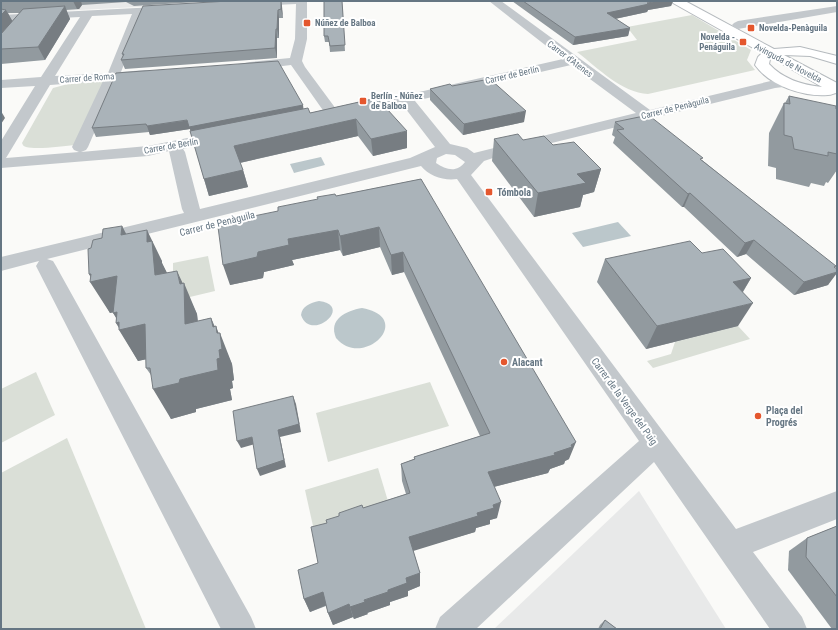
<svg xmlns="http://www.w3.org/2000/svg" width="838" height="630" font-family="'Roboto Condensed',sans-serif">
<style>
.built{fill:#e8e9e9}
.green{fill:#dadfd7}
.water{fill:#bbc7cb}
.lines{fill:none;stroke-linecap:round;stroke-linejoin:round}
.major-casing{stroke:#b5babe;stroke-width:2}
.minor{fill:#c3c8cc;fill-rule:evenodd}
.major{fill:#fff;fill-rule:evenodd}
.wall{fill:#929a9f;fill-rule:evenodd}
.shaded-wall{fill:#777d82}
.building{fill:#aab3b9;stroke:#777d82}
.poi-dot{fill:#e4572e;stroke:#fff;stroke-width:1.5}
.labels{text-anchor:middle;stroke-width:4;stroke-linejoin:round;paint-order:stroke}
.far-poi-label{font-size:9px;font-weight:bold;fill:#657683;stroke:#fff;text-anchor:start}
.far-street-label{font-size:9px;fill:#657683;stroke:#fff}
.poi-label{font-size:10px;font-weight:bold;fill:#657683;stroke:#fff;text-anchor:start}
.street-label{font-size:10px;fill:#657683;stroke:#fff}
</style>
<rect width="100%" height="100%" fill="#fafaf8"/>
<g class="built">
<polygon points="1,1 256,1 1,14"/>
<polygon points="639,491 726,629 494,629"/>
</g>
<g class="green">
<path d="M692,15l59,35 -4,10 8,10 -107,24c-26,-1 -50,-26 -71,-42l60,-12 -10,-13z"/>
<path d="M104,81l-28,64c-12,1 -39,5 -50,2 -3,-1 -3,-2 -4,-4l31,-55 15,-4z"/>
<polygon points="208,256 215,291 173,301 173,263"/>
<polygon points="738,326 750,339 653,368 647,361 671,354 675,342"/>
<polygon points="36,372 55,415 1,443 1,389"/>
<polygon points="430,382 449,426 328,462 316,413"/>
<polygon points="67,438 146,629 1,629 1,473"/>
<polygon points="378,468 391,511 315,535 305,490"/>
</g>
<g class="water">
<polygon points="321,157 325,165 294,173 290,164"/>
<polygon points="618,222 631,236 583,247 572,233"/>
<path d="M319,301c36,5 -9,42 -18,14 1,-9 9,-12 18,-14z"/>
<path d="M362,308c54,10 1,62 -26,30 -8,-19 10,-27 26,-30z"/>
</g>
<g class="lines">
<defs>
<path id="major" d="M672,1h13l89,48 26,-2 37,9v8l-27,-8 -26,-1 53,28v10c-3,0 -5,2 -9,2 -25,2 -58,-9 -73,-30l3,-8 4,-4 -89,-50zM772,58l50,29c-20,-2 -39,-8 -53,-23l1,-5z"/>
</defs>
<use href="#major" class="major-casing"/>
<g class="minor">
<polygon points="249,1 307,1 307,39 302,61 305,67 339,113 337,116 332,117 327,116 291,65 250,70 245,69 243,66 245,63 250,62 290,58 295,39 296,4 253,6 249,5 248,3"/>
<path d="M489,1h12l149,109 125,-30h16l2,3 -2,3 -16,2 -276,68 -15,5 -13,14 265,354 101,-38v28l-84,33 49,65 5,12h-37l-116,-167 -178,167h-41l5,-12 199,-176 -182,-262c-13,2 -28,-3 -36,-13l-374,93 6,2 3,5 195,351 5,12h-35l-185,-363 3,-5 -38,10v-14l183,-44 -2,-4 -13,-58 -21,5 -147,12v-27l34,-55 -34,2v-8l40,-3 39,-60 -79,4v-6l174,-9 2,2 -6,3 -27,2 -23,59 24,-2 5,1 2,3 -2,3 -33,3 -29,67 -2,3 -5,2 67,-6 74,-15 6,2 2,3 -2,3 -45,10 2,3 15,57 210,-51 25,-11 -33,-43 -49,9 -5,-1 -2,-3 2,-3 58,-11 157,-36zM132,14l-24,59 -53,3 37,-60zM571,65l65,48 -162,40 -7,-5 -17,-4 -35,-43zM103,81l-31,66 2,3 5,2 -73,6 44,-73zM446,154l9,1 10,7c-8,11 -19,8 -29,1l1,-5z"/>
<polygon points="837,6 837,12 738,29 734,27 732,25 734,23 738,21"/>
</g>
<use href="#major" class="major"/>
</g>
<g class="wall">
<path d="M1,1h211l-78,5 -8,-4 -44,3 -3,4 -13,1 4,9 -25,41 -44,4zM8,13h12l-8,8z"/>
<polygon points="229,1 281,1 283,18 279,18 279,38 277,38 277,58 125,69 121,60 123,56 122,54"/>
<polygon points="342,1 345,51 330,52 329,42 325,42 324,36"/>
<polygon points="512,1 673,1 671,6 648,10 647,12 615,19 630,28 628,36 573,45"/>
<polygon points="452,86 524,122 463,135 430,100 430,89"/>
<polygon points="789,96 837,109 837,170 828,183 826,182 824,186 811,183 809,187 776,179 776,168 768,166 769,133 784,103 785,103"/>
<polygon points="377,98 407,148 373,156 358,136 240,163 243,170 248,187 209,196 204,179 190,129 150,135 149,132 96,137 92,128 303,105 303,109 310,113"/>
<polygon points="615,122 702,160 835,268 828,285 794,295 746,254 737,257 684,207 682,207 613,143 615,137 612,135"/>
<polygon points="494,139 523,140 553,145 601,169 594,192 583,195 580,207 534,217 492,161"/>
<polygon points="421,179 569,459 565,461 564,464 550,469 548,473 494,487 497,518 490,520 490,524 476,528 475,532 413,550 420,573 420,586 408,591 408,596 390,602 390,605 367,613 368,614 354,619 353,617 333,625 328,613 326,606 310,612 304,599 318,563 327,523 363,508 406,494 402,481 401,464 414,459 414,457 480,436 404,272 392,275 380,247 343,256 340,250 292,260 294,265 264,272 263,278 230,285 249,221 278,211 336,196"/>
<polygon points="122,226 126,234 162,261 162,263 167,273 182,283 197,314 198,321 211,318 232,364 234,380 232,381 233,388 230,389 232,400 196,409 196,412 171,419 151,375 146,368 146,359 138,361 116,323 116,318 113,312 110,313 89,274 102,238"/>
<polygon points="702,253 751,278 743,292 738,326 646,349 597,282 605,259"/>
<polygon points="837,526 837,629 832,629 788,570 789,551 807,538"/>
<polygon points="605,620 617,629 598,629 600,625"/>
</g>
<g class="shaded-wall">
<polygon points="73,1 81,1 82,5 79,9 77,9"/>
<polygon points="281,1 282,6 283,18 281,9"/>
<polygon points="660,1 673,1 671,6 648,10 647,12 605,21 607,13 647,3"/>
<polygon points="65,6 70,19 45,60 38,47"/>
<polygon points="6,10 13,22 1,36 1,15"/>
<polygon points="278,10 279,18 279,38 277,29"/>
<polygon points="630,28 628,36 573,45 575,37"/>
<polygon points="276,29 277,38 277,58 275,48"/>
<polygon points="303,105 304,113 192,136 190,129 150,135 147,126"/>
<polygon points="1,111 5,118 1,124"/>
<polygon points="526,111 524,122 463,135 464,124"/>
<polygon points="356,119 358,136 239,163 234,146"/>
<polygon points="407,131 407,148 373,156 371,139"/>
<polygon points="601,169 594,192 583,195 580,207 534,217 538,193 577,174"/>
<polygon points="243,170 248,187 209,196 204,179"/>
<polygon points="690,193 684,207 682,207 688,194"/>
<polygon points="122,226 138,257 121,235"/>
<polygon points="379,227 380,247 343,256 340,236"/>
<polygon points="147,230 162,261 162,263 167,273 155,275 147,242"/>
<polygon points="338,230 340,250 292,260 294,265 264,272 263,278 230,285 223,265 258,252 288,239"/>
<polygon points="754,240 746,254 737,257 745,243"/>
<polygon points="403,252 404,272 392,275 391,255"/>
<polygon points="836,266 831,274 837,272 837,273 828,285 794,295 804,282"/>
<polygon points="177,271 184,286 184,283 197,314 200,355 185,324 180,284"/>
<polygon points="89,274 91,274 117,276 134,308 110,313 90,282 93,281"/>
<polygon points="751,278 737,301 733,282"/>
<polygon points="753,303 738,326 646,349 657,326"/>
<polygon points="117,312 145,324 162,356 138,361 119,330 121,330 116,323 119,322 113,313"/>
<polygon points="211,318 216,331 216,326 220,337 220,333 232,364 234,380 232,381 233,388 230,389 232,400 196,409 196,412 171,419 153,389 180,379 213,327"/>
<polygon points="293,396 296,404 301,432 280,437 286,467 260,476 257,469 278,430"/>
<polygon points="252,437 255,444 241,448 237,441"/>
<polygon points="576,442 569,459 565,461 564,464 550,469 548,473 485,489 488,472 554,453"/>
<polygon points="501,502 497,518 490,520 490,524 476,528 475,532 410,552 409,537"/>
<polygon points="420,573 420,586 408,591 408,596 390,602 390,605 367,613 368,614 354,619 350,607 388,590 406,578"/>
<polygon points="323,592 329,604 310,612 304,599"/>
<polygon points="349,604 353,617 333,625 328,613"/>
</g>
<g class="building">
<polygon points="229,1 281,1 281,9 278,10 277,29 276,29 275,48 121,60 124,54 122,54 143,6"/>
<polygon points="324,1 342,1 345,45 330,46 328,36 324,36"/>
<polygon points="523,1 660,1 647,3 649,4 607,13 630,28 575,37"/>
<polygon points="65,6 38,47 1,49 1,34 23,9"/>
<polygon points="1,9 6,10 1,15"/>
<polygon points="278,61 303,105 189,127 187,120 147,126 146,124 92,128 116,73"/>
<polygon points="490,79 526,111 464,124 430,89 450,84 452,86"/>
<polygon points="789,96 836,106 836,109 837,109 837,154 828,152 828,156 794,149 792,137 784,135 784,103 790,104"/>
<polygon points="377,98 407,131 371,139 356,119 234,146 243,170 204,179 190,131 308,108 310,113"/>
<polygon points="644,116 647,118 651,117 703,158 700,159 836,266 834,267 837,269 837,272 804,282 754,240 745,243 690,193 688,194 617,130 624,129 615,122"/>
<polygon points="518,134 523,140 544,136 553,145 574,142 601,169 577,174 586,183 538,193 494,139"/>
<polygon points="421,179 576,442 571,445 572,447 554,453 555,455 488,472 501,502 493,505 494,508 477,513 478,516 409,537 420,573 406,578 407,583 388,590 388,592 364,600 365,602 350,607 349,604 328,613 323,592 304,599 298,570 318,563 311,527 327,523 326,520 339,516 339,513 362,505 363,508 410,493 401,464 415,459 414,457 490,433 403,252 391,255 379,227 340,236 338,230 288,239 289,245 258,252 257,257 223,265 218,227 249,221 249,217 278,211 278,207 318,199 317,197 335,194 336,196"/>
<polygon points="122,226 121,235 147,230 147,242 152,241 155,275 177,271 180,284 184,283 185,324 211,318 213,327 216,326 217,333 220,333 222,349 219,350 220,358 217,359 218,370 180,379 179,383 153,389 150,368 146,368 145,324 119,330 119,322 116,323 117,312 113,313 117,276 90,282 91,274 89,274 88,249 91,248 93,240 102,238 103,229"/>
<polygon points="690,241 702,253 723,249 751,278 733,282 753,303 657,326 605,259"/>
<polygon points="293,396 299,424 278,430 284,460 257,469 252,437 237,441 233,411"/>
<polygon points="837,526 837,597 806,557 807,538"/>
<polygon points="605,620 617,629 600,629"/>
</g>
<g class="poi-dot">
<rect x="303" y="19" width="8" height="8" rx="2"/>
<rect x="747" y="24" width="8" height="8" rx="2"/>
<rect x="739" y="38" width="8" height="8" rx="2"/>
<rect x="359" y="97" width="8" height="8" rx="2"/>
<rect x="485" y="188" width="8" height="8" rx="2"/>
<circle cx="504" cy="362" r="4"/>
<circle cx="758" cy="416" r="4"/>
</g>
<g class="labels">
<g class="far-poi-label">
<text x="315" y="26">Núñez de Balboa</text>
<text x="759" y="31">Novelda-Penàguila</text>
<text x="735" y="40" text-anchor="end">Novelda -<tspan x="735" dy="10">Penáguila</tspan></text>
<text x="371" y="99">Berlín - Núñez<tspan x="371" dy="10">de Balboa</tspan></text>
</g>
<g class="far-street-label">
<text transform="translate(570 59) rotate(37)" y="3">Carrer d'Atenes</text>
<text transform="translate(788 63) rotate(28)" y="3">Avinguda de Novelda</text>
<text transform="translate(512 75) rotate(-13)" y="3">Carrer de Berlín</text>
<text transform="translate(87 78) rotate(-4)" y="3">Carrer de Roma</text>
<text transform="translate(675 108) rotate(-14)" y="3">Carrer de Penàguila</text>
<text transform="translate(171 146) rotate(-10)" y="3">Carrer de Berlín</text>
</g>
<g class="poi-label">
<text x="497" y="196">Tómbola</text>
<text x="512" y="366">Alacant</text>
<text x="766" y="414">Plaça del<tspan x="766" dy="12">Progrés</tspan></text>
</g>
<g class="street-label">
<text transform="translate(217 223) rotate(-14)" y="4">Carrer de Penàguila</text>
<text transform="translate(625 401) rotate(54)" y="4">Carrer de la Verge del Puig</text>
</g>
</g>
<rect width="838" height="630" fill="none" stroke="#657683" stroke-width="4"/>
</svg>
